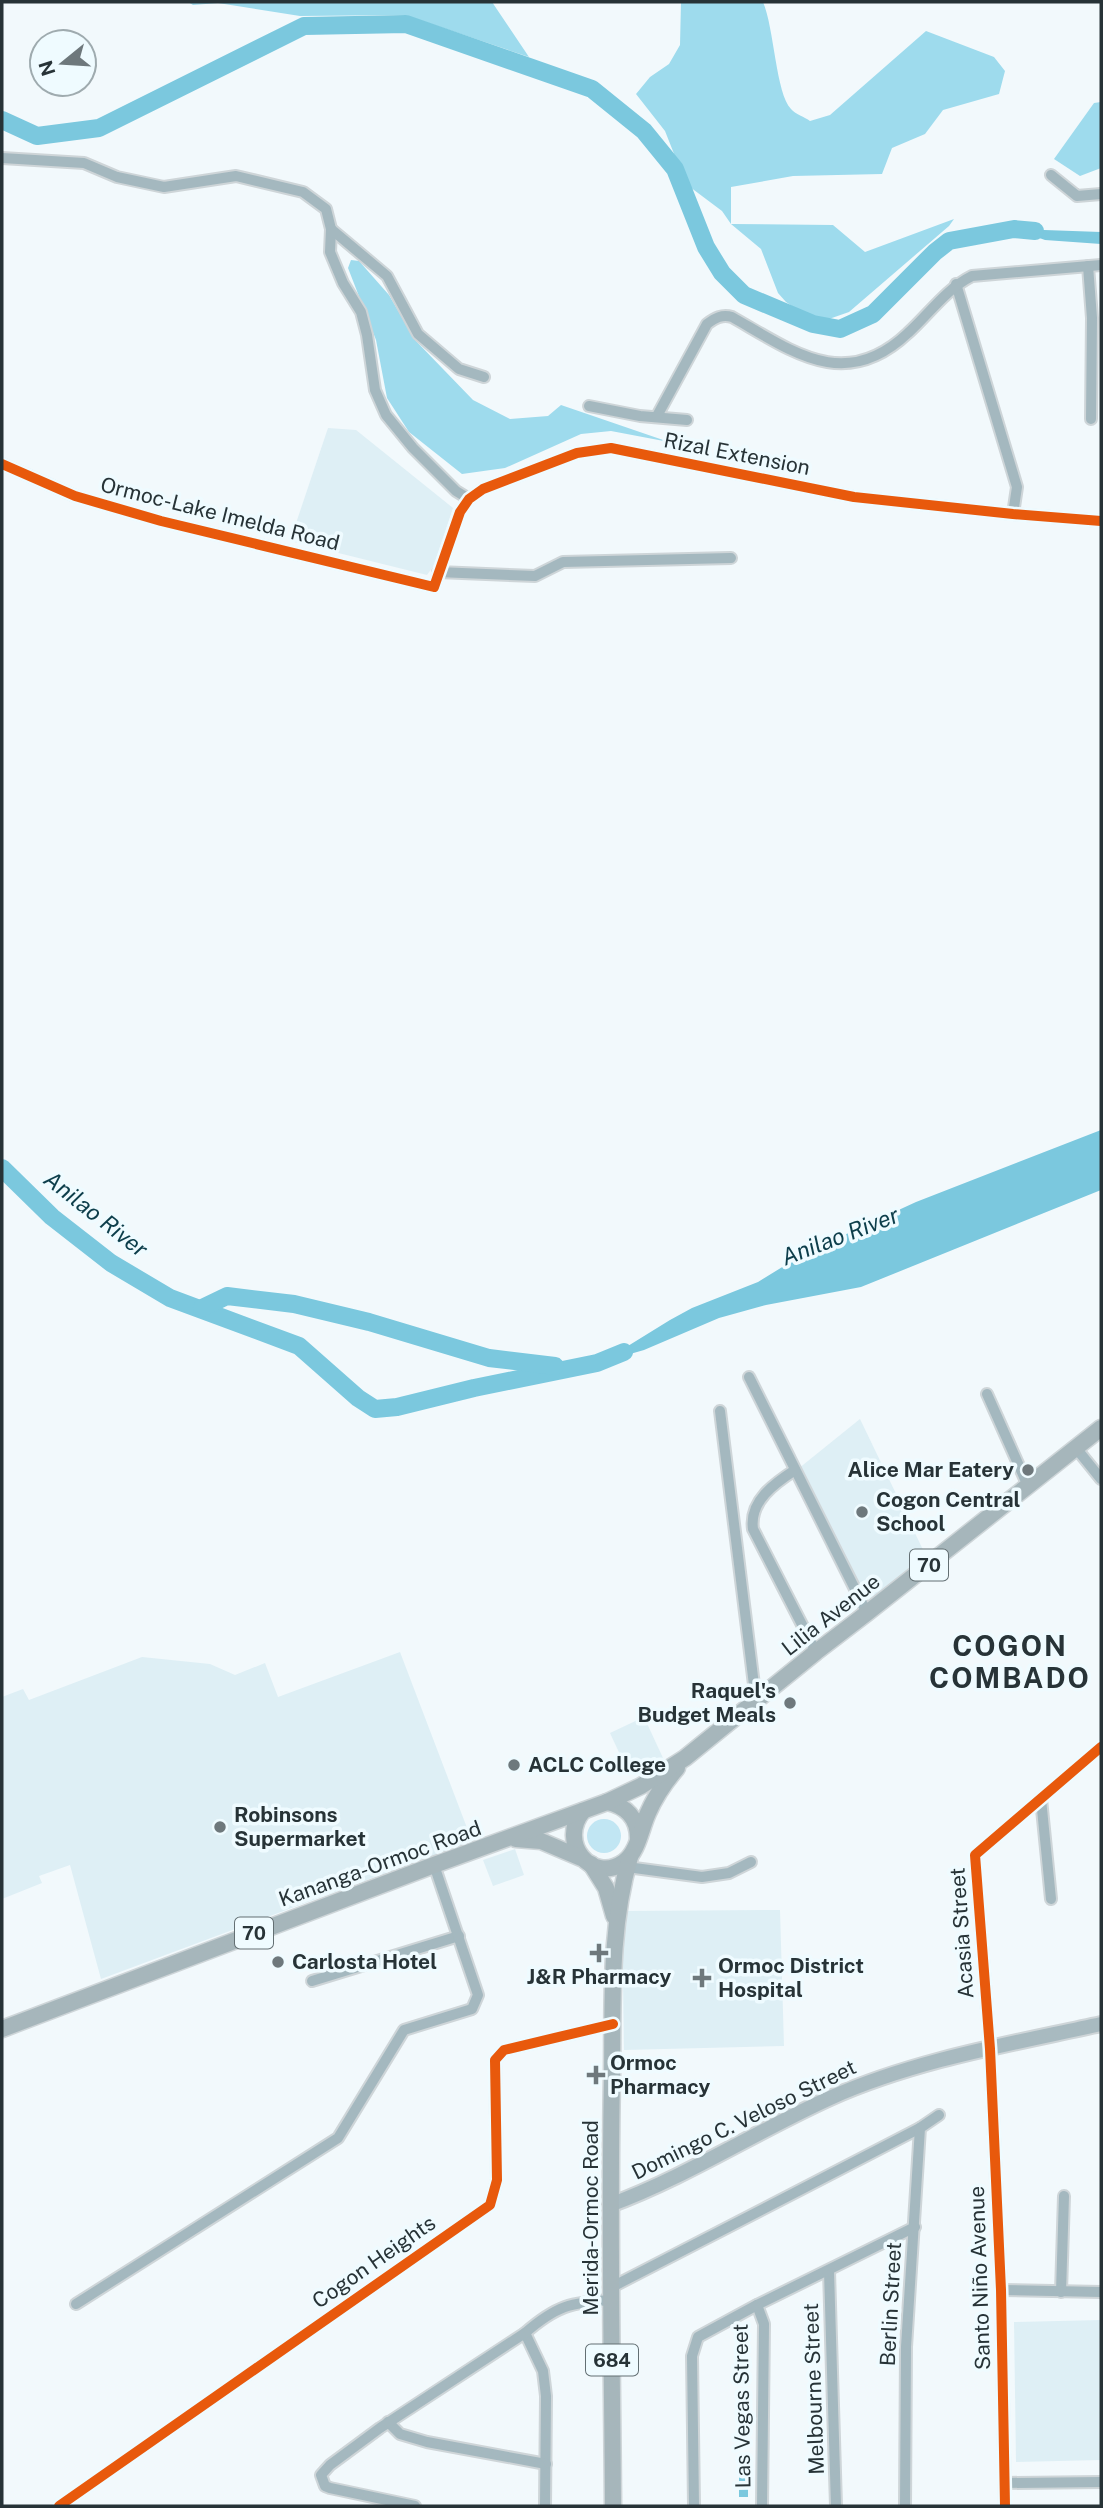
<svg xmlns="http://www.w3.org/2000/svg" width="1103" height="2508" font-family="'Public Sans',sans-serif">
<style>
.built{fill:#deeff5}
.green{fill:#c1e6f3}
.forest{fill:#9edbed}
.water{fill:#7bc8de}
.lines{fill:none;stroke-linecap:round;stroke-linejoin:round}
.river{stroke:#7bc8de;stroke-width:18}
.minor-casing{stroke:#ced5d8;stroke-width:14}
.major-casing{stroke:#ced5d8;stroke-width:18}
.highway-casing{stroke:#ced5d8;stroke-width:19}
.minor{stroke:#a4b8bf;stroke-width:10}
.major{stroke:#a8bac0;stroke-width:14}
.highway{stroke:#a6b6bb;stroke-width:16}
.cycleway-casing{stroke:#effbff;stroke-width:15}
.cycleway{stroke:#e8590c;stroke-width:10}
.poi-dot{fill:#6e787c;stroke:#effbff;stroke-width:2.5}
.labels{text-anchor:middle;stroke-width:7;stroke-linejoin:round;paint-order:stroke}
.shield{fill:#effbff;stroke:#636f73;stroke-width:2}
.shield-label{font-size:19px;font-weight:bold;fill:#273337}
.street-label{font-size:21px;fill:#273337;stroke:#effbff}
.poi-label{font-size:21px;font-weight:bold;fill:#273337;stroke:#effbff;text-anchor:start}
.water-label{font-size:23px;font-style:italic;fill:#0d3e4b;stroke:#effbff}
.district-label{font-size:28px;font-weight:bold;letter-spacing:2px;fill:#273337;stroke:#effbff}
</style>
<rect width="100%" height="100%" fill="#f2f9fc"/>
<g class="built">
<polygon points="328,428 356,430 453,508 434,565 427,575 290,541"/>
<polygon points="860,1419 926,1556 866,1603 798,1469"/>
<polygon points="400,1652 472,1841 101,1979 70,1865 39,1876 42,1883 2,1899 2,1697 23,1689 29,1700 142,1657 210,1664 235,1675 265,1663 278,1697"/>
<polygon points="644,1717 663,1758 629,1774 610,1733"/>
<polygon points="515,1849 524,1875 493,1886 483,1860"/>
<polygon points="780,1910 784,2046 624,2050 622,1911"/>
<polygon points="1101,2320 1101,2460 1016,2462 1014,2322"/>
</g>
<circle class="green" cx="604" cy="1836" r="17"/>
<g class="forest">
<polygon points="188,2 492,2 529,57 405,15 300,16 218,3 193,5"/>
<path d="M681,2h82c11,25 13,92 28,107 4,5 14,8 19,12l20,-6 96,-84 68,26 11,14 -6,23 -56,16 -18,24 -33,14 -10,26 -89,2 -62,11v37l102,1 32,27 89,-33 -5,7 -100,86 -20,7 -11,-1 -13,-3 -19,-13 -8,-9 -17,-44 -30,-25 -9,-13 -36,-27 -21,-53 -29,-37 14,-17 19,-13 11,-19z"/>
<polygon points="1101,102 1101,168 1080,176 1054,159 1094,103"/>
<polygon points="351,260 359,261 389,295 415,340 473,400 510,419 548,416 561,405 669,442 611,431 581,434 505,468 462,474 409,432 387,398 376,340 348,268"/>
</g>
<g class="water">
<polygon points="1014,229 1101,232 1101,244 1045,240"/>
<polygon points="1101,1130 1101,1190 861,1287 766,1305 719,1318 644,1350 602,1362 670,1320 692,1308 758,1282 805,1253 916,1202"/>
<rect x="739" y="2467" width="9" height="30"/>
</g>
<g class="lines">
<g class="river">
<polyline points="2,120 37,136 99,128 304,26 406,24 592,89 644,131 675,169 706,247 722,273 744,295 813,324 840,329 873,314 935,252 949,241 1014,229 1035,231"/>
<polyline points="2,1168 52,1217 111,1263 170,1298 299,1346 358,1398 375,1409 397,1407 474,1388 597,1363 624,1352"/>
<polyline points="202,1308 227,1296 294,1304 369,1322 489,1358 555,1366"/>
</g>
<defs>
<g id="minor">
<polyline points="2,158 84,163 117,177 164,187 236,176 303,192 326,209 331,229 330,252 343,283 361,312 367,335 375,390 386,415 413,448 456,491 469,499"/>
<polyline points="1051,175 1077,196 1101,194"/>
<polyline points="331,229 387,276 418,334 459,369 484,377"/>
<polyline points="1088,266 1092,318 1091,419"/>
<polyline points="956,284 1017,487 1013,514"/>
<polyline points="589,406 640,416 687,420"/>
<path d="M657,416l50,-92c8,-6 15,-10 25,-7 60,34 113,76 176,16 21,-19 38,-44 64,-57l129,-11"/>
<polyline points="2,464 75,496 161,521 434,587 460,512 469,499 483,489 577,453 611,448 854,497 1013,514 1101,521"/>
<polyline points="438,572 535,576 563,562 731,558"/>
<polyline points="749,1377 867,1613"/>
<polyline points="987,1394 1028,1486"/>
<polyline points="720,1411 756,1701"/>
<polyline points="1076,1448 1101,1479"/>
<path d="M795,1470c-20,13 -46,31 -42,59l63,123"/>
<polyline points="1041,1799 1051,1899"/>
<polyline points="627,1867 702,1877 729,1873 751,1862"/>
<polyline points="312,1981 459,1936"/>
<polyline points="829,2271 836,2506"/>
<polyline points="612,2287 920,2128"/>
<polyline points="1001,2290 1101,2292"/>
<polyline points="1061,2292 1064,2196"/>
<polyline points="76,2304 338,2138 404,2030 472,2009 478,1995 434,1865"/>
<polyline points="757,2305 764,2324 762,2506"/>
<polyline points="525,2333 543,2371 546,2396 545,2506"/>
<polyline points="388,2422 400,2434 427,2442 546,2464"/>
<polyline points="1005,2483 1101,2482"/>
<polyline points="59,2506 490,2205 497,2180 495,2060 504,2050 613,2024"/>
<path d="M415,2506l-85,-18 -5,-2 -4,-11 9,-10 50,-37 145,-95c31,-27 46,-31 87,-33"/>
<polyline points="694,2506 692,2356 698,2337 757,2305 915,2227"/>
<polyline points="905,2506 906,2347 920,2128 939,2115"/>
<polyline points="1005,2506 1001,2290 990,2049 975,1855 1101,1747"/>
</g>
<path id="major" d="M610,2205c76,-28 145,-73 220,-107 85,-38 180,-54 271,-74"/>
<g id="highway">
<path d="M607,1802c19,4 31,16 31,36"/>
<path d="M583,1811c-26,31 9,74 41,51 14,-10 17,-34 24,-49 7,-16 17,-31 29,-45"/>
<polyline points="516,1839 541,1841 581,1858"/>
<polyline points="591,1864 606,1888 614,1916"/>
<polyline points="2,2029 434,1865 607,1802 641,1786 685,1758 816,1652 867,1613 1101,1428"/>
<path d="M613,2506c-1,-143 -4,-286 -1,-429 1,-74 -3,-148 18,-220"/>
</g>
</defs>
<use href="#minor" class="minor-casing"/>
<use href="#major" class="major-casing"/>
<use href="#highway" class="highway-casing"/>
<use href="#minor" class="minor"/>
<use href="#major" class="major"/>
<use href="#highway" class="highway"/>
<defs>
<g id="cycleway">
<polyline points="2,464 75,496 161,521 434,587 460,512 469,499 483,489 577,453 611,448 854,497 1013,514 1101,521"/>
<polyline points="59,2506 490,2205 497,2180 495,2060 504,2050 613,2024"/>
<polyline points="1005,2506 1001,2290 990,2049 975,1855 1101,1747"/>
</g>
</defs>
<use href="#cycleway" class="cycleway-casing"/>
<use href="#cycleway" class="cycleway"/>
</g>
<g class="poi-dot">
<circle cx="1028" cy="1470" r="7"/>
<circle cx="862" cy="1512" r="7"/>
<circle cx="790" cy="1703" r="7"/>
<circle cx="514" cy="1765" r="7"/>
<circle cx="220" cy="1827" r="7"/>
<path d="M595.5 1942.5h7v7h7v7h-7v7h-7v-7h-7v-7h7z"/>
<circle cx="278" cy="1962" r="7"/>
<path d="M698.5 1967.5h7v7h7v7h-7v7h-7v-7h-7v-7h7z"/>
<path d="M592.5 2064.5h7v7h7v7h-7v7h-7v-7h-7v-7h7z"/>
</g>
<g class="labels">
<g class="shield">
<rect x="910" y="1549.5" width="38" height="31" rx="5"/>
<rect x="235" y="1917.5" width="38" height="31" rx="5"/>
<rect x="586" y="2344.5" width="52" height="31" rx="5"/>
</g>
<g class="shield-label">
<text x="929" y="1572">70</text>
<text x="254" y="1940">70</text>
<text x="612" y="2367">684</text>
</g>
<g class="street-label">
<text transform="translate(737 454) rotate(11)" y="7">Rizal Extension</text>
<text transform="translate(220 514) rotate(14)" y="7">Ormoc-Lake Imelda Road</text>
<text transform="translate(831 1615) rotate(-38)" y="7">Lilia Avenue</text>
<text transform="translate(380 1864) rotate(-20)" y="7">Kananga-Ormoc Road</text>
<text transform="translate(962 1933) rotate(-94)" y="7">Acasia Street</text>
<text transform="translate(744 2120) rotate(-26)" y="7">Domingo C. Veloso Street</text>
<text transform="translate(591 2218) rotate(-90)" y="7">Merida-Ormoc Road</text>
<text transform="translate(374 2262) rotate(-35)" y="7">Cogon Heights</text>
<text transform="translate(980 2278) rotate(-92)" y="7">Santo Niño Avenue</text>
<text transform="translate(891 2304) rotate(-87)" y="7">Berlin Street</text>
<text transform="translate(814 2389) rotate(-92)" y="7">Melbourne Street</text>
<text transform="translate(742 2406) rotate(-91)" y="7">Las Vegas Street</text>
</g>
<g class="poi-label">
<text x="1014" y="1477" text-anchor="end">Alice Mar Eatery</text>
<text x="876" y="1507">Cogon Central<tspan x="876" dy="24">School</tspan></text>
<text x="776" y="1698" text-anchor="end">Raquel's<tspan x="776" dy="24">Budget Meals</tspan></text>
<text x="528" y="1772">ACLC College</text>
<text x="234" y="1822">Robinsons<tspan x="234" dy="24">Supermarket</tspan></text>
<text x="292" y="1969">Carlosta Hotel</text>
<text x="718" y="1973">Ormoc District<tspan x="718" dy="24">Hospital</tspan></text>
<text x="599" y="1984" text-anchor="middle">J&amp;R Pharmacy</text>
<text x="610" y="2070">Ormoc<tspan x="610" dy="24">Pharmacy</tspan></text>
</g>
<g class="water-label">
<text transform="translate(96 1214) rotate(38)" y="8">Anilao River</text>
<text transform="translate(840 1236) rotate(-21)" y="8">Anilao River</text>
</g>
<g class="district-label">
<text x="1010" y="1656">COGON<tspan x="1010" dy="32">COMBADO</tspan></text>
</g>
</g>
<rect width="1103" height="2508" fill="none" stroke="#273337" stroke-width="7"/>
<g transform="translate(63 63) rotate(252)"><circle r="33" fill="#effbff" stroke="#9fabaf" stroke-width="2"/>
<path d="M0-5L12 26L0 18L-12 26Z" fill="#6e787c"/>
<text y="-10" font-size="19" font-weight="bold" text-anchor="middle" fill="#273337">N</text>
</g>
</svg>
